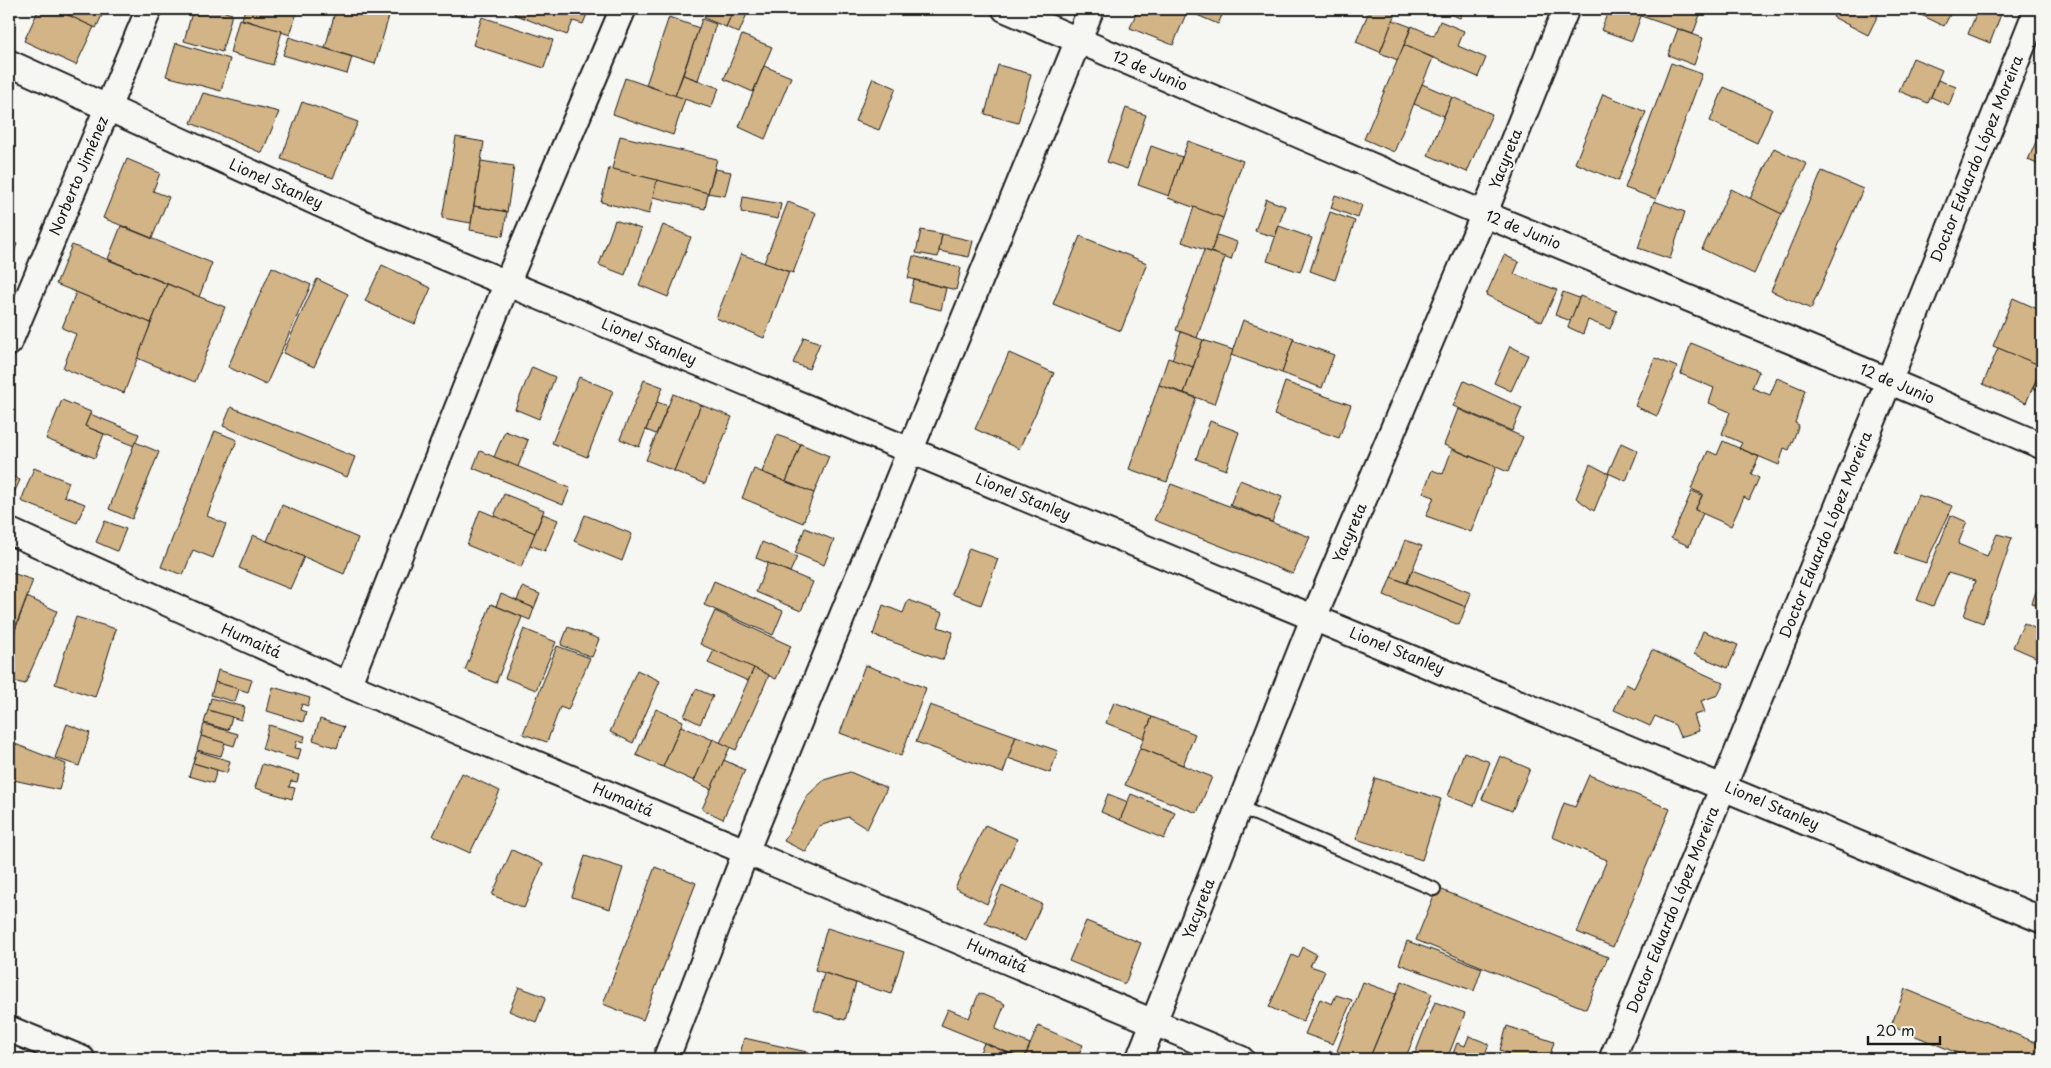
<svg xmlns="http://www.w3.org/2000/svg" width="2051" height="1068" font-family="'Playpen Sans',sans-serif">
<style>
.building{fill:#d2b486;stroke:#1c1c1c}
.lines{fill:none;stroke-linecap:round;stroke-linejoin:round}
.service-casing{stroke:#1c1c1c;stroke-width:16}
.minor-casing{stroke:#1c1c1c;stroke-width:29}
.service{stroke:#f6f6f2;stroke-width:12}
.minor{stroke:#f6f6f2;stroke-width:25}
.labels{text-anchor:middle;stroke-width:4.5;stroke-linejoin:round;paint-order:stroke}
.street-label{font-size:15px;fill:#1c1c1c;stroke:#f6f6f2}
</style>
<rect width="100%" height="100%" fill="#f6f6f2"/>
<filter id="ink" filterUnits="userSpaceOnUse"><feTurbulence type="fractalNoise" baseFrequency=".02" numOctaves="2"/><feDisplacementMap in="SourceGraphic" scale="10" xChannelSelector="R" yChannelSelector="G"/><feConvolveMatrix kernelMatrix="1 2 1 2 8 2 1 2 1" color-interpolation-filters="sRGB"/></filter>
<g filter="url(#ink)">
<g class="building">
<polygon points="39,9 55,9 94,27 76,65 24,41"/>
<polygon points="55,9 105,9 96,28"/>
<polygon points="193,9 225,9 225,12 232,14 222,52 184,41"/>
<polygon points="245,9 298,9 290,35 242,19"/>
<polygon points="336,9 349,9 365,14 366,9 391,9 375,64 325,48"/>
<polygon points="349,9 366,9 365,14"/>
<polygon points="516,9 589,9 583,24 573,21 567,35 514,14"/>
<polygon points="708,9 734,9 726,27 704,18"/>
<polygon points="734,9 749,9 739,33 726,27"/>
<polygon points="1138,9 1174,9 1186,14 1173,45 1130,28"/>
<polygon points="1183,9 1225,9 1218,24"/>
<polygon points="1370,9 1398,9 1380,52 1356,42"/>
<polygon points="1438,9 1464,9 1460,18"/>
<polygon points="1609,9 1702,9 1693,34 1641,16 1632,41 1601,30"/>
<polygon points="1837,9 1881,9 1868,35 1833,17"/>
<polygon points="1909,9 1953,9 1944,26"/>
<polygon points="1978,9 2003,9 1990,43 1968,34"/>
<polygon points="482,17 553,40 544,68 473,45"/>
<polygon points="669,17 699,28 675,96 646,85"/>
<polygon points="239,19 282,31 273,65 230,53"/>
<polygon points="702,19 716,24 698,80 683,75"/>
<polygon points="1393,20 1411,27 1398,60 1380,53"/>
<polygon points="1440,21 1464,31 1458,46 1486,58 1478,77 1404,45 1412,26 1434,36"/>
<polygon points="1678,29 1703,38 1694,65 1668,55"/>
<polygon points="742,35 772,47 753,92 724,79"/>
<polygon points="289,37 352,57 347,74 283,55"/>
<polygon points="176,43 230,59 221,91 166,76"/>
<polygon points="1404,45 1433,58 1394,152 1364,139"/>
<polygon points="1913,58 1942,70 1928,103 1899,91"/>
<polygon points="1671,63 1702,74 1656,199 1625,188"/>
<polygon points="998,65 1031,74 1018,123 985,114"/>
<polygon points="764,66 791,77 765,139 739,127"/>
<polygon points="683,75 719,88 711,108 675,96"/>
<polygon points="625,78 685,99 673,135 613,114"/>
<polygon points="873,78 896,88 879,130 855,121"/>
<polygon points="1938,80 1956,87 1949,105 1931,97"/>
<polygon points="1422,84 1452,97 1444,116 1414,104"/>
<polygon points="1724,87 1772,109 1757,143 1710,121"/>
<polygon points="203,93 279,112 262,153 191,123"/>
<polygon points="1603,94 1646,112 1618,181 1575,163"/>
<polygon points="1452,97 1492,114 1467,172 1428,155"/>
<polygon points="302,102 358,122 333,178 281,159"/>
<polygon points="1126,108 1146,115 1127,169 1107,162"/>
<polygon points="2042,128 2042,166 2028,160"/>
<polygon points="620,136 717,159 708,193 612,169"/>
<polygon points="456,137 484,142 471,223 442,218"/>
<polygon points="1188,141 1243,161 1223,218 1168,198"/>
<polygon points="1151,146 1182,157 1169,196 1138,185"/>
<polygon points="1774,148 1807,164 1782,214 1750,199"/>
<polygon points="127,159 160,173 153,191 169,197 152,238 103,218"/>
<polygon points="481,161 514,166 507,212 474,206"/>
<polygon points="609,168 657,180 649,214 601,202"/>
<polygon points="715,169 731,172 725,196 708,193"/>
<polygon points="1822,171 1863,189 1811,309 1771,291"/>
<polygon points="657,180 708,193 705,209 653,197"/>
<polygon points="1731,189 1782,214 1754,274 1702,249"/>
<polygon points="1335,195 1362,205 1358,218 1331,208"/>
<polygon points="743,197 781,204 778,219 741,212"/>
<polygon points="1266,199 1285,206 1275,237 1255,231"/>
<polygon points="1654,201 1685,212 1670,259 1638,248"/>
<polygon points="788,202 816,213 793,273 764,263"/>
<polygon points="474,206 507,212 503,236 470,230"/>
<polygon points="1194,207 1223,218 1211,252 1182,242"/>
<polygon points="1330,212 1355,221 1335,280 1310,271"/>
<polygon points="615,220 641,229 625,275 599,265"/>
<polygon points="663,225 691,237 668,297 639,285"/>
<polygon points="121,226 212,263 199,297 108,259"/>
<polygon points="1279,226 1312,238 1300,272 1267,261"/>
<polygon points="921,230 942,234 938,257 916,253"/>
<polygon points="942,234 973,241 969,257 939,251"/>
<polygon points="1217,235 1237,242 1231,260 1211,252"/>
<polygon points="1080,236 1147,263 1121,331 1053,304"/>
<polygon points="9,241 17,244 9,264"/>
<polygon points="72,245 167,284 151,323 56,284"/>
<polygon points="1204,250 1225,257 1197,338 1176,330"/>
<polygon points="741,254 789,272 764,338 716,318"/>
<polygon points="1504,255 1519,262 1514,274 1557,290 1542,322 1486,295"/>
<polygon points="913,256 961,268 956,290 908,278"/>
<polygon points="382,265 431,288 415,324 365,301"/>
<polygon points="272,267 311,285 266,385 228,367"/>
<polygon points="317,279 348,294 314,367 283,353"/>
<polygon points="914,280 946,288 941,310 909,302"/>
<polygon points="167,284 225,307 195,382 137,358"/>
<polygon points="76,292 151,323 124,393 63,368 76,334 62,328"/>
<polygon points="1563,292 1579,298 1571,321 1555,315"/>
<polygon points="1580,296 1617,311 1610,329 1588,320 1583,334 1568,327"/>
<polygon points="2013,298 2042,311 2042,367 1993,346"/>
<polygon points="1243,320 1294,338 1282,373 1231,355"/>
<polygon points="1181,332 1203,340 1193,367 1172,360"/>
<polygon points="804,337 820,343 809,369 793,363"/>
<polygon points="1203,340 1233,350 1214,404 1184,393"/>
<polygon points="1293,340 1334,355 1322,388 1282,373"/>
<polygon points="1691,343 1759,371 1752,388 1770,395 1777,378 1805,390 1795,423 1799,425 1789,450 1784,448 1779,465 1739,448 1742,443 1722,434 1730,412 1709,403 1714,388 1681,374"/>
<polygon points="1510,346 1528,355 1511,391 1494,383"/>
<polygon points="1998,348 2042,366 2026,403 1983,384"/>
<polygon points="1009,353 1054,373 1019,449 975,429"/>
<polygon points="1168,358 1193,367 1184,393 1159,385"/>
<polygon points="1655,358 1677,367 1657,416 1635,406"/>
<polygon points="2042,366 2042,392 2033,388"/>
<polygon points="532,367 555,377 539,419 515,409"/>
<polygon points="579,377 613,391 587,457 552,443"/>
<polygon points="644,380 663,387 639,447 620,439"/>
<polygon points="1464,381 1522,408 1512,431 1453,406"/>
<polygon points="1285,382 1351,405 1339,438 1274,415"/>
<polygon points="1159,385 1196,398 1167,482 1129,469"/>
<polygon points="673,394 701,405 674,471 646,460"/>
<polygon points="62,400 91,412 85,426 104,434 95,458 46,439"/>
<polygon points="657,402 668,406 656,434 646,430"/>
<polygon points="701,405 732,417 705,484 674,471"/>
<polygon points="231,407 355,457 347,477 223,426"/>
<polygon points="1458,409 1523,437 1508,472 1444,445"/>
<polygon points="90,414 139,434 134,446 85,426"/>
<polygon points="1210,421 1239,432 1226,470 1196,459"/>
<polygon points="215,431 237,440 207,516 226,524 213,558 193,550 183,575 161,567"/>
<polygon points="505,431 528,440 518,467 494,457"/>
<polygon points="777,435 801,444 786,482 762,472"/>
<polygon points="1723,441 1759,457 1751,474 1759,478 1749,500 1744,497 1731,526 1695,510 1703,494 1691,489 1708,451 1717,455"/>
<polygon points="135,442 159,452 132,519 109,509"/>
<polygon points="1621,443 1638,451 1626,481 1608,473"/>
<polygon points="801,444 829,456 814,493 786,482"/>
<polygon points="1452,449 1496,467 1471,532 1426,516 1434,497 1423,493 1432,470 1443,474"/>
<polygon points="480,451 570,488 563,505 473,468"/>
<polygon points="1590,464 1609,474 1594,511 1576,498"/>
<polygon points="34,468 69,482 64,496 85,504 77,523 21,501"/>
<polygon points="754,469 814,493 803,523 742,498"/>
<polygon points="9,475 20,480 10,502 9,501"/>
<polygon points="1240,480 1282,497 1272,522 1230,505"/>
<polygon points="1171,484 1310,537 1293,574 1154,520"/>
<polygon points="1692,491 1702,495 1695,510 1703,513 1689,546 1671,538"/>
<polygon points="504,494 544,510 535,533 494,516"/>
<polygon points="1918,495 1953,506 1926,563 1895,553"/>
<polygon points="282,505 358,538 344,574 267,541"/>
<polygon points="480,510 535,533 521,567 467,545"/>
<polygon points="543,514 558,520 545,551 530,545"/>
<polygon points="585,515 632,534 622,561 574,541"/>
<polygon points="1951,515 1967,522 1958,544 1987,556 1997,534 2012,538 1983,623 1964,616 1975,581 1948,573 1933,606 1917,600"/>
<polygon points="105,521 126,529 117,551 96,542"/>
<polygon points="805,528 834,540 824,565 795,553"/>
<polygon points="253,535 304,557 290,589 239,568"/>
<polygon points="1405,540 1422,546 1407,583 1391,577"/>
<polygon points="762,542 797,557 790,572 756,558"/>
<polygon points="969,548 998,559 981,605 952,594"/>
<polygon points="768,563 813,582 801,611 756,592"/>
<polygon points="1412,570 1471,593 1466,607 1407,583"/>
<polygon points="9,572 33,580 9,644"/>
<polygon points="2042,575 2042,607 2032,603"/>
<polygon points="1391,577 1466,607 1459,625 1384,595"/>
<polygon points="714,581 783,611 773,635 704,605"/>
<polygon points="522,587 540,594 534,608 517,601"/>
<polygon points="501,594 534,608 530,620 496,606"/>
<polygon points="27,597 57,611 25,684 9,680 9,647"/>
<polygon points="908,600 943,613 938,627 953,632 943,660 873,635 883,605 903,613"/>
<polygon points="491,604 522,617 496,683 465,670"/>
<polygon points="715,611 791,646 776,679 700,644"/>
<polygon points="76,617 116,629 95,697 55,684"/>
<polygon points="2024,623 2042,632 2042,647 2038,658 2013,647"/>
<polygon points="568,627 599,639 592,657 561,645"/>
<polygon points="524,629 556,642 536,690 505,678"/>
<polygon points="1703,631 1738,645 1728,668 1694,654"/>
<polygon points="557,646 590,658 568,710 560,707 547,742 523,734"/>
<polygon points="714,650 754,668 748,681 708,663"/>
<polygon points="1652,650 1724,683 1718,695 1701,701 1705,712 1694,715 1699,731 1680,737 1675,725 1655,716 1650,726 1614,710 1626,684 1634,688"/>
<polygon points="865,665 926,688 901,756 840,733"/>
<polygon points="754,668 769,675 736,750 720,743"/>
<polygon points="218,670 252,680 248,692 215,682"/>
<polygon points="637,670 660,681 633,743 610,732"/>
<polygon points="215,682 239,689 235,702 211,695"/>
<polygon points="273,687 310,698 308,706 302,704 300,710 306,712 303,722 267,711"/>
<polygon points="696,689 713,696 700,724 684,716"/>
<polygon points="211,698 245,707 241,720 208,710"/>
<polygon points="1114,702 1152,717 1144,738 1106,723"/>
<polygon points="930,705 1016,736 1003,773 916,742"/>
<polygon points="656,709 683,721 663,767 636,755"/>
<polygon points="208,710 232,717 228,730 204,723"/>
<polygon points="1152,717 1195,734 1183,765 1140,748"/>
<polygon points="320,719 344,727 337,748 313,740"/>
<polygon points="67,724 90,733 79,766 55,758"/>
<polygon points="204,724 238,734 234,746 201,736"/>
<polygon points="269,725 305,736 303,743 297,741 295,748 301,749 298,760 262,749"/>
<polygon points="681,726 713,740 694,781 663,767"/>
<polygon points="201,736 225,743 221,756 197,750"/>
<polygon points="1016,736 1058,751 1050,773 1008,758"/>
<polygon points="713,739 730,747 711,789 694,781"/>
<polygon points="10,742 66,764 59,790 9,779"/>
<polygon points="1140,748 1212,777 1197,813 1125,785"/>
<polygon points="197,751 230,761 227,773 193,763"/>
<polygon points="1464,752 1490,762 1474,806 1448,796"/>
<polygon points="1500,756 1530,769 1512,811 1482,799"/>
<polygon points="724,760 745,770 723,819 702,809"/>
<polygon points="193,763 217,770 213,783 189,776"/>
<polygon points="262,764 299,775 297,782 291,781 289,787 295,788 292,799 255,788"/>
<polygon points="850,772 887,788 867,829 848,817 819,826 806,852 784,841 808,795 824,780"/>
<polygon points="462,773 500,791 470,853 433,836"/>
<polygon points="1589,775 1670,809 1613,947 1577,932 1607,860 1552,837 1564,803 1575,807"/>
<polygon points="1375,778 1441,799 1422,860 1356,839"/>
<polygon points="1108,794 1128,802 1120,820 1101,812"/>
<polygon points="1131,794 1175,812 1164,839 1120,820"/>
<polygon points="985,825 1017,839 987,904 955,888"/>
<polygon points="512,850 543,864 524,908 492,895"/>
<polygon points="585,856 623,868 610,909 572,897"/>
<polygon points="655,867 696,883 643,1020 603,1004"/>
<polygon points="1002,886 1042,904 1025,941 985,923"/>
<polygon points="1437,888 1608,957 1586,1009 1416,940"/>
<polygon points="1086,921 1141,943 1125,984 1069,961"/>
<polygon points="827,928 904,952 891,994 815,970"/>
<polygon points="1407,941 1482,968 1474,991 1399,964"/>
<polygon points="1303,947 1316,954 1310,966 1325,971 1303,1022 1269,1007 1292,955 1298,958"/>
<polygon points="824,973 856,983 845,1020 813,1010"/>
<polygon points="1402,981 1432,994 1405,1059 1369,1059"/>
<polygon points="1363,982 1396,994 1369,1059 1358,1059 1337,1051"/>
<polygon points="519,987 546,997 536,1022 509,1011"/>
<polygon points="1905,989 2042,1045 2042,1059 1972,1059 1891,1026"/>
<polygon points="979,993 1005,1004 995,1029 1030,1044 1024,1059 941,1025 948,1009 969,1018"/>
<polygon points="1336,995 1352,1000 1333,1044 1305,1034 1320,999 1332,1004"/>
<polygon points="1435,1002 1465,1013 1447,1059 1413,1059"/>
<polygon points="1038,1026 1083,1045 1077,1059 1024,1059"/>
<polygon points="1507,1026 1554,1042 1549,1059 1506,1059 1508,1053 1500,1050"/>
<polygon points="1469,1036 1489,1044 1483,1059 1451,1059 1457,1043 1465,1046"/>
<polygon points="744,1038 807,1052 805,1059 739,1059"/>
<polygon points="984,1043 1022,1059 977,1059"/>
<polygon points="1330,1051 1345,1058 1345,1059 1326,1059"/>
</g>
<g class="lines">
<defs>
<polyline id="service" points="1239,807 1434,889"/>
<g id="minor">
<polyline points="1005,9 1484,214 1889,381 2042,446"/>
<polyline points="9,63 369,226 2042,920"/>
<polyline points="9,343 149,9"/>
<polyline points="9,531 348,685 1241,1059"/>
<polyline points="348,685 507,283 623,9"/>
<polyline points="9,1029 82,1059"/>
<polyline points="666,1059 746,851 1091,9"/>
<polyline points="1139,1059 1314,617 1484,214 1566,9"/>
<polyline points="1612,1059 1889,381 2037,9"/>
</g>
</defs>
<use href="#service" class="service-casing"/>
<use href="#minor" class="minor-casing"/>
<use href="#service" class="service"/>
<use href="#minor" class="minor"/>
</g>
</g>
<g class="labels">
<g class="street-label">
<text transform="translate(1150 71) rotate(23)" y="5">12 de Junio</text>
<text transform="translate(1506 159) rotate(-68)" y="5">Yacyreta</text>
<text transform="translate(1977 159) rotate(-68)" y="5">Doctor Eduardo López Moreira</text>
<text transform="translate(79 176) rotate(-67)" y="5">Norberto Jiménez</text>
<text transform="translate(276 184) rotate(24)" y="5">Lionel Stanley</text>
<text transform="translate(1523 230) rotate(22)" y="5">12 de Junio</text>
<text transform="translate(649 342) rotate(22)" y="5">Lionel Stanley</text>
<text transform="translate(1897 384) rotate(23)" y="5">12 de Junio</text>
<text transform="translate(1023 497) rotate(22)" y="5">Lionel Stanley</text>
<text transform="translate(1350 533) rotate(-67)" y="5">Yacyreta</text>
<text transform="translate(1826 535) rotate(-68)" y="5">Doctor Eduardo López Moreira</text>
<text transform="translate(251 641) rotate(24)" y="5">Humaitá</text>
<text transform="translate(1397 651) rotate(22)" y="5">Lionel Stanley</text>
<text transform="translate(623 800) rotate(23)" y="5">Humaitá</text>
<text transform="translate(1772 806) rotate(23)" y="5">Lionel Stanley</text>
<text transform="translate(1199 909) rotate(-69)" y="5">Yacyreta</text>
<text transform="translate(1673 910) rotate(-68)" y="5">Doctor Eduardo López Moreira</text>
<text transform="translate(997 956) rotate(23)" y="5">Humaitá</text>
</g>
</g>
<rect width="2051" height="1068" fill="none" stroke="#f6f6f2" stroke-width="30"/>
<rect x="15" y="15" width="2021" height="1038" fill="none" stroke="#1c1c1c" stroke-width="2" filter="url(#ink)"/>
<path d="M1868 1036v8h72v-8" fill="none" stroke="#1c1c1c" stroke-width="2.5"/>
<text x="1876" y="1036" font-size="15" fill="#1c1c1c" stroke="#f6f6f2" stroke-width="4" paint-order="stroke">20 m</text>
</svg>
